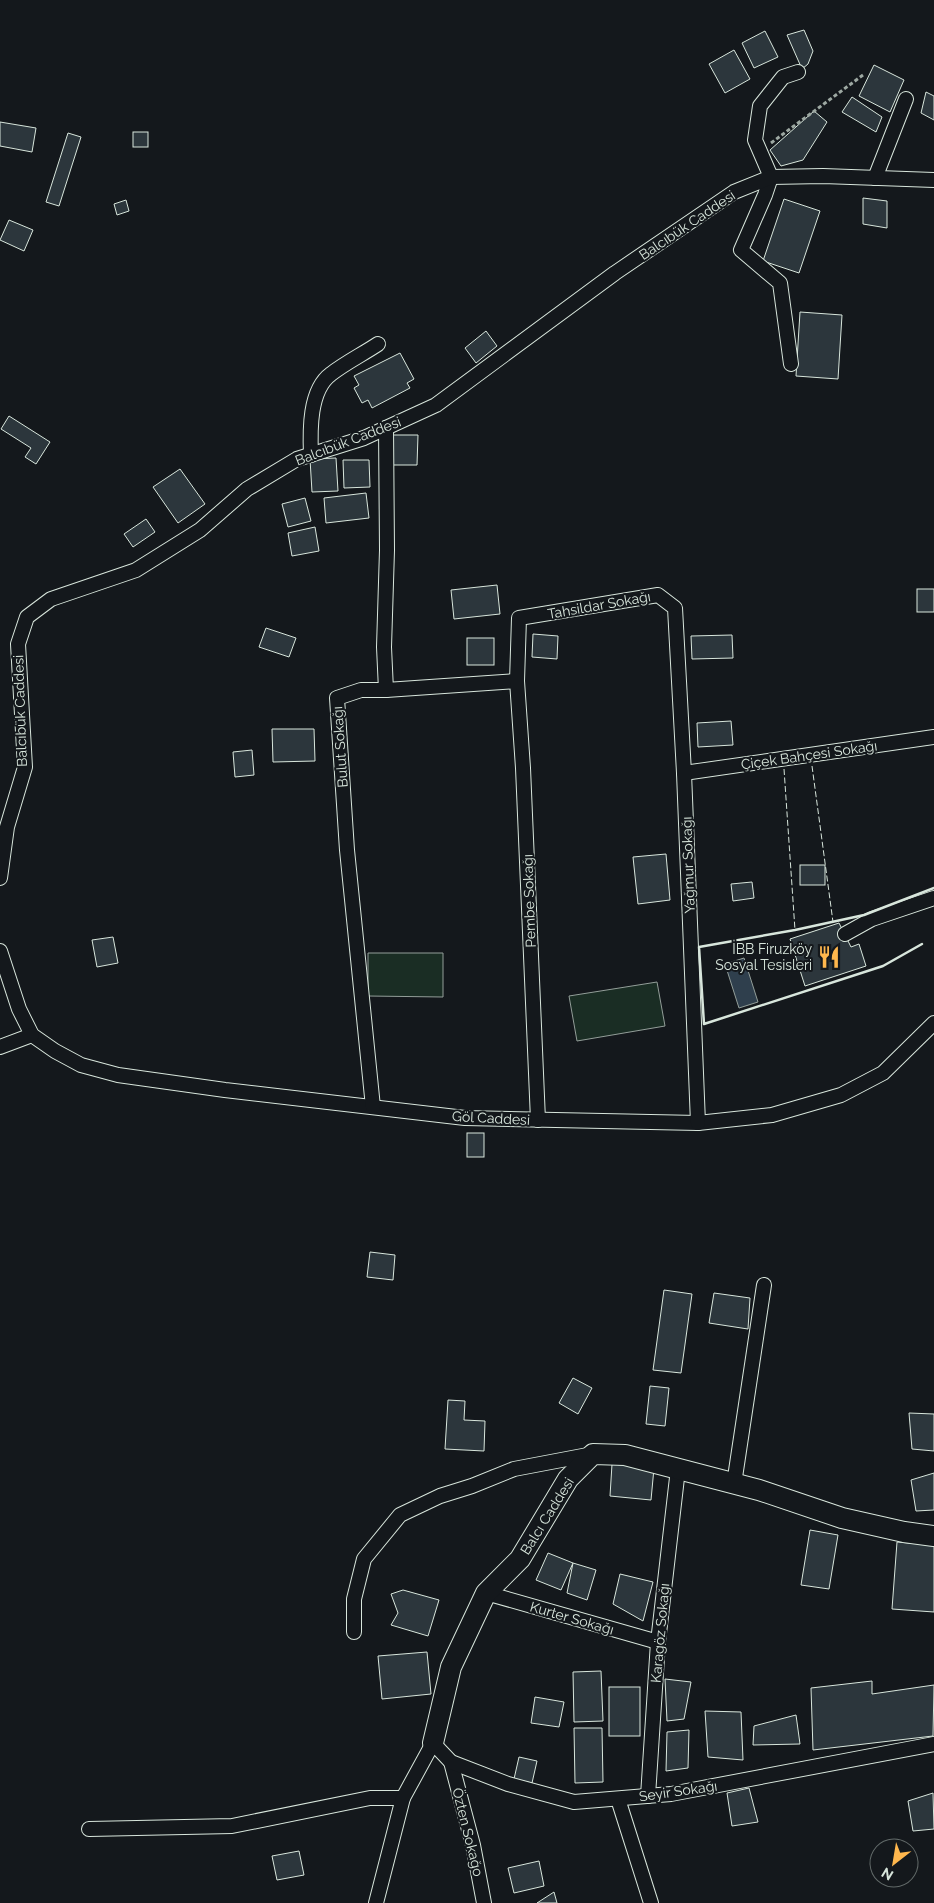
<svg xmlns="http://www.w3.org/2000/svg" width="934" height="1903" font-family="Raleway,sans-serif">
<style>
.green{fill:#1a2d24;stroke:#939e99}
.water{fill:#2f3f4d;stroke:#939e99}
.building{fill:#2c363c;stroke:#d8e6dc}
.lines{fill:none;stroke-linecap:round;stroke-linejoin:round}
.street-casing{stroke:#d8e6dc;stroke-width:16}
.secondary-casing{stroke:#d8e6dc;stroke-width:22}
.path{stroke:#9da8a2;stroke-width:3;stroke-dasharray:4 2.5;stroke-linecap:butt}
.street{stroke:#14181c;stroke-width:14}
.secondary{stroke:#14181c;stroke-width:20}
.fence{stroke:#d8e6dc;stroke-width:1;stroke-dasharray:6 2.5;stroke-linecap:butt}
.wall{stroke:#d8e6dc;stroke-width:2.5}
.labels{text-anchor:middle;stroke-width:4;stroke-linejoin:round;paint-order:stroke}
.street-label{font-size:14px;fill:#d8e6dc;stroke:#14181c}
.poi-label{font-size:14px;fill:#d8e6dc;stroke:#14181c;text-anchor:end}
</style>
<rect width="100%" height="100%" fill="#14181c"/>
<g class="green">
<polygon points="368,953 443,953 443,997 368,996"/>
<polygon points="657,982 665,1026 577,1041 569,996"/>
</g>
<polygon class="water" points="744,958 758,1002 739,1008 725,964"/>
<g class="building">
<polygon points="804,30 813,51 808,64 802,69 787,35"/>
<polygon points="765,31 778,57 754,68 742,43"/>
<polygon points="734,50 750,79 725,93 709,64"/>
<polygon points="874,65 904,80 890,112 859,96"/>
<polygon points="926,92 934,96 934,120 921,113"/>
<polygon points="852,97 882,117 876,132 842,112"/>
<polygon points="814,111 827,122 803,160 781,166 770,150"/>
<polygon points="0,122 36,128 32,152 0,146"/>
<rect x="133" y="132" width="15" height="15"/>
<polygon points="68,133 81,137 59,206 46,202"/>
<polygon points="863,198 887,201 887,228 863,224"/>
<polygon points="784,199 820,211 799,273 763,261"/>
<polygon points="126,200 129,211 117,215 114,204"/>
<polygon points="9,220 33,230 24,251 0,240"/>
<polygon points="800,312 842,315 838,379 796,376"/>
<polygon points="486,331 497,346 476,363 465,348"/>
<polygon points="400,353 414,379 407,383 410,388 372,408 368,400 362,403 354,388 359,385 354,376"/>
<polygon points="9,416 50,442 36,464 25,457 31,448 1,429"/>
<polygon points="393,435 418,435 417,465 393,465"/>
<polygon points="336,458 338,491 312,492 310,459"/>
<polygon points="343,460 369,460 370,487 344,488"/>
<polygon points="180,469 205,504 178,523 153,487"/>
<polygon points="366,493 369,518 326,523 324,498"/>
<polygon points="305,498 311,521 288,527 282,504"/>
<polygon points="146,519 155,532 133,547 124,534"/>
<polygon points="315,527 319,551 292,556 288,533"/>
<polygon points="497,585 500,614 454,619 451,590"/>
<rect x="917" y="589" width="17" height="23"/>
<polygon points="266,628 296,638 289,657 259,647"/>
<polygon points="533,634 558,636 557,659 532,657"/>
<polygon points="732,635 733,658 692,659 691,636"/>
<rect x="467" y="638" width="27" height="27"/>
<polygon points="731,721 733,745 698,747 697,723"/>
<polygon points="272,729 314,729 315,761 273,762"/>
<polygon points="252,750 254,775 235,777 233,752"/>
<polygon points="666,854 670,900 638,904 633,857"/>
<rect x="800" y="865" width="25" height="20"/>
<polygon points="752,882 754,898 733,901 731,884"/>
<polygon points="839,923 851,947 859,944 866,966 805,986 790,939"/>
<polygon points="113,937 118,963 97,967 92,940"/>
<rect x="467" y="1133" width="17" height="24"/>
<polygon points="370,1252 395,1255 393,1280 367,1277"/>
<polygon points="664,1290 692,1294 681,1373 653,1370"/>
<polygon points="714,1293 750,1298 748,1329 709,1323"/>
<polygon points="573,1378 592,1388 578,1414 559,1403"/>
<polygon points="650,1386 669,1388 665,1426 646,1424"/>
<polygon points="448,1400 465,1401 464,1420 485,1421 484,1451 445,1449"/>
<polygon points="909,1413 934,1414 934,1451 912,1449"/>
<polygon points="612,1464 654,1468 651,1500 610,1496"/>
<polygon points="934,1473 934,1510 916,1511 911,1480"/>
<polygon points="810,1530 838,1535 829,1589 801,1585"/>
<polygon points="897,1542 934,1545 934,1612 892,1609"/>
<polygon points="548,1553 573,1563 561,1590 536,1580"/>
<polygon points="573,1563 596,1570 587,1600 567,1593"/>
<polygon points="620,1574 653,1582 643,1621 613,1604"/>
<polygon points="403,1590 439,1600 428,1636 391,1625 398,1613 391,1594"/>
<polygon points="427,1652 431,1694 382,1699 378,1656"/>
<polygon points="601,1671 603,1721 574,1722 573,1672"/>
<polygon points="665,1679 691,1682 684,1719 667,1721"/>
<polygon points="872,1681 872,1694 934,1685 933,1736 813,1750 811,1688"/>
<rect x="609" y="1687" width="31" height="49"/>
<polygon points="535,1697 564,1702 559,1727 531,1723"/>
<polygon points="705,1711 741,1712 743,1760 708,1757"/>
<polygon points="796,1715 800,1744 753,1745 754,1726"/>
<polygon points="574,1728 602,1728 603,1782 575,1783"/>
<polygon points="689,1730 688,1768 666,1771 667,1732"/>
<polygon points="519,1757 537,1761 532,1783 514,1779"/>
<polygon points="749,1788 758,1822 732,1826 727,1793"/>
<polygon points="933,1793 934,1829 913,1831 908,1801"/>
<polygon points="299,1851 304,1875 277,1880 272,1856"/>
<polygon points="539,1861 544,1886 514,1893 508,1868"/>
<polygon points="554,1892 557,1903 537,1903"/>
</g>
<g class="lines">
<defs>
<g id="street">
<polyline points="875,178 906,99"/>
<polyline points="791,364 780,283 741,250 765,195 771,177 755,140 760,106 783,77 798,72"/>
<path d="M311,455c-1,-24 -2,-65 20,-81 14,-11 32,-20 47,-30"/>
<polyline points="386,690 517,681"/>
<polyline points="684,773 934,737"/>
<polyline points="0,878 7,827 25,767 18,644 27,617 51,599 136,570 200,530 247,489 297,459 364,438 436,405 615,273 734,192 771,177 823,176 934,180"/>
<polyline points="845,934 872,919 934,898"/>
<polyline points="0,951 19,1009 32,1035 55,1051 81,1065 118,1075 225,1090 465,1118 698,1123 772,1115 841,1095 883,1073 934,1023"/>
<polyline points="0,1047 32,1035"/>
<polyline points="373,1107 347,850 337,698 361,690 386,690 384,647 387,550 386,428"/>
<polyline points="538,1120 523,768 517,681 519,618 658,595 675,608 684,773 698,1123"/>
<polyline points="734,1484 764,1285"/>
<polyline points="486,1593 658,1642"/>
<polyline points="354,1632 354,1599 364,1559 400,1515 440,1496 472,1486 514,1469 593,1454"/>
<polyline points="451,1762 473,1845 484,1903"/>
<polyline points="648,1796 658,1642 678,1469"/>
<polyline points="618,1799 651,1903"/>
<polyline points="89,1829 232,1826 370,1798 403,1798"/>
<polyline points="376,1903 403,1798 433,1743 451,1762 508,1784 574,1802 671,1794 934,1744"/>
</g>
<polyline id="secondary" points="433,1743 451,1667 486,1593 520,1559 568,1479 593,1454 625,1455 759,1490 842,1518 904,1532 934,1536"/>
</defs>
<use href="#street" class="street-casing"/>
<use href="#secondary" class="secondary-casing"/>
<polyline class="path" points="771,143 863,75"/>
<use href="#street" class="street"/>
<use href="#secondary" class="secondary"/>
<g class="fence">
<polyline points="812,766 833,922"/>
<polyline points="784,769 795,930"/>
</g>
<polyline class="wall" points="922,944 883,966 704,1024 699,947 795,930 864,915 934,888"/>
</g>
<defs>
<symbol id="restaurant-bare" viewBox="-9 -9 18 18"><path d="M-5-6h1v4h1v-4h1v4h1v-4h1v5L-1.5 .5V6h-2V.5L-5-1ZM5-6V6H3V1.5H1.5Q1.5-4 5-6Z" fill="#ffb74d" stroke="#14181c" stroke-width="2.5" paint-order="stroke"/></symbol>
</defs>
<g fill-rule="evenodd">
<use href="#restaurant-bare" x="813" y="941" width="32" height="32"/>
</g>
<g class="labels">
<g class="street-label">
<text transform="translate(687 225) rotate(-34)" y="5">Balcıbük Caddesi</text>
<text transform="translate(348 441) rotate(-21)" y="5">Balcıbük Caddesi</text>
<text transform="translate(599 605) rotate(-10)" y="5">Tahsildar Sokağı</text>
<text transform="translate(20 711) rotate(-92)" y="5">Balcıbük Caddesi</text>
<text transform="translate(340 747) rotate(-94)" y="5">Bulut Sokağı</text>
<text transform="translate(809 755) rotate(-8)" y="5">Çiçek Bahçesi Sokağı</text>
<text transform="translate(688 865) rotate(-92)" y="5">Yağmur Sokağı</text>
<text transform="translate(529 901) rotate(-92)" y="5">Pembe Sokağı</text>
<text transform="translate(491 1118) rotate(3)" y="5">Göl Caddesi</text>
<text transform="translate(547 1516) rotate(-58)" y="5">Balcı Caddesi</text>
<text transform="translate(572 1618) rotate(16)" y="5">Kurter Sokağı</text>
<text transform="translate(660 1633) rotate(-85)" y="5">Karagöz Sokağı</text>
<text transform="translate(678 1791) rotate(-8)" y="5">Seyir Sokağı</text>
<text transform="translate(468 1832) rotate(76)" y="5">Özten Sokağo</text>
</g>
<g class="poi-label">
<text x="812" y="954">İBB Firuzköy<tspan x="812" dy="16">Sosyal Tesisleri</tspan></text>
</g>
</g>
<g transform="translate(894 1863) rotate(211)"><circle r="24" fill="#14181c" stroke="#626a69"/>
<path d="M0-4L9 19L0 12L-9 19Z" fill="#ffb74d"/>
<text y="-8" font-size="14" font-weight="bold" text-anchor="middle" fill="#d8e6dc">N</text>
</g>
</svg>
